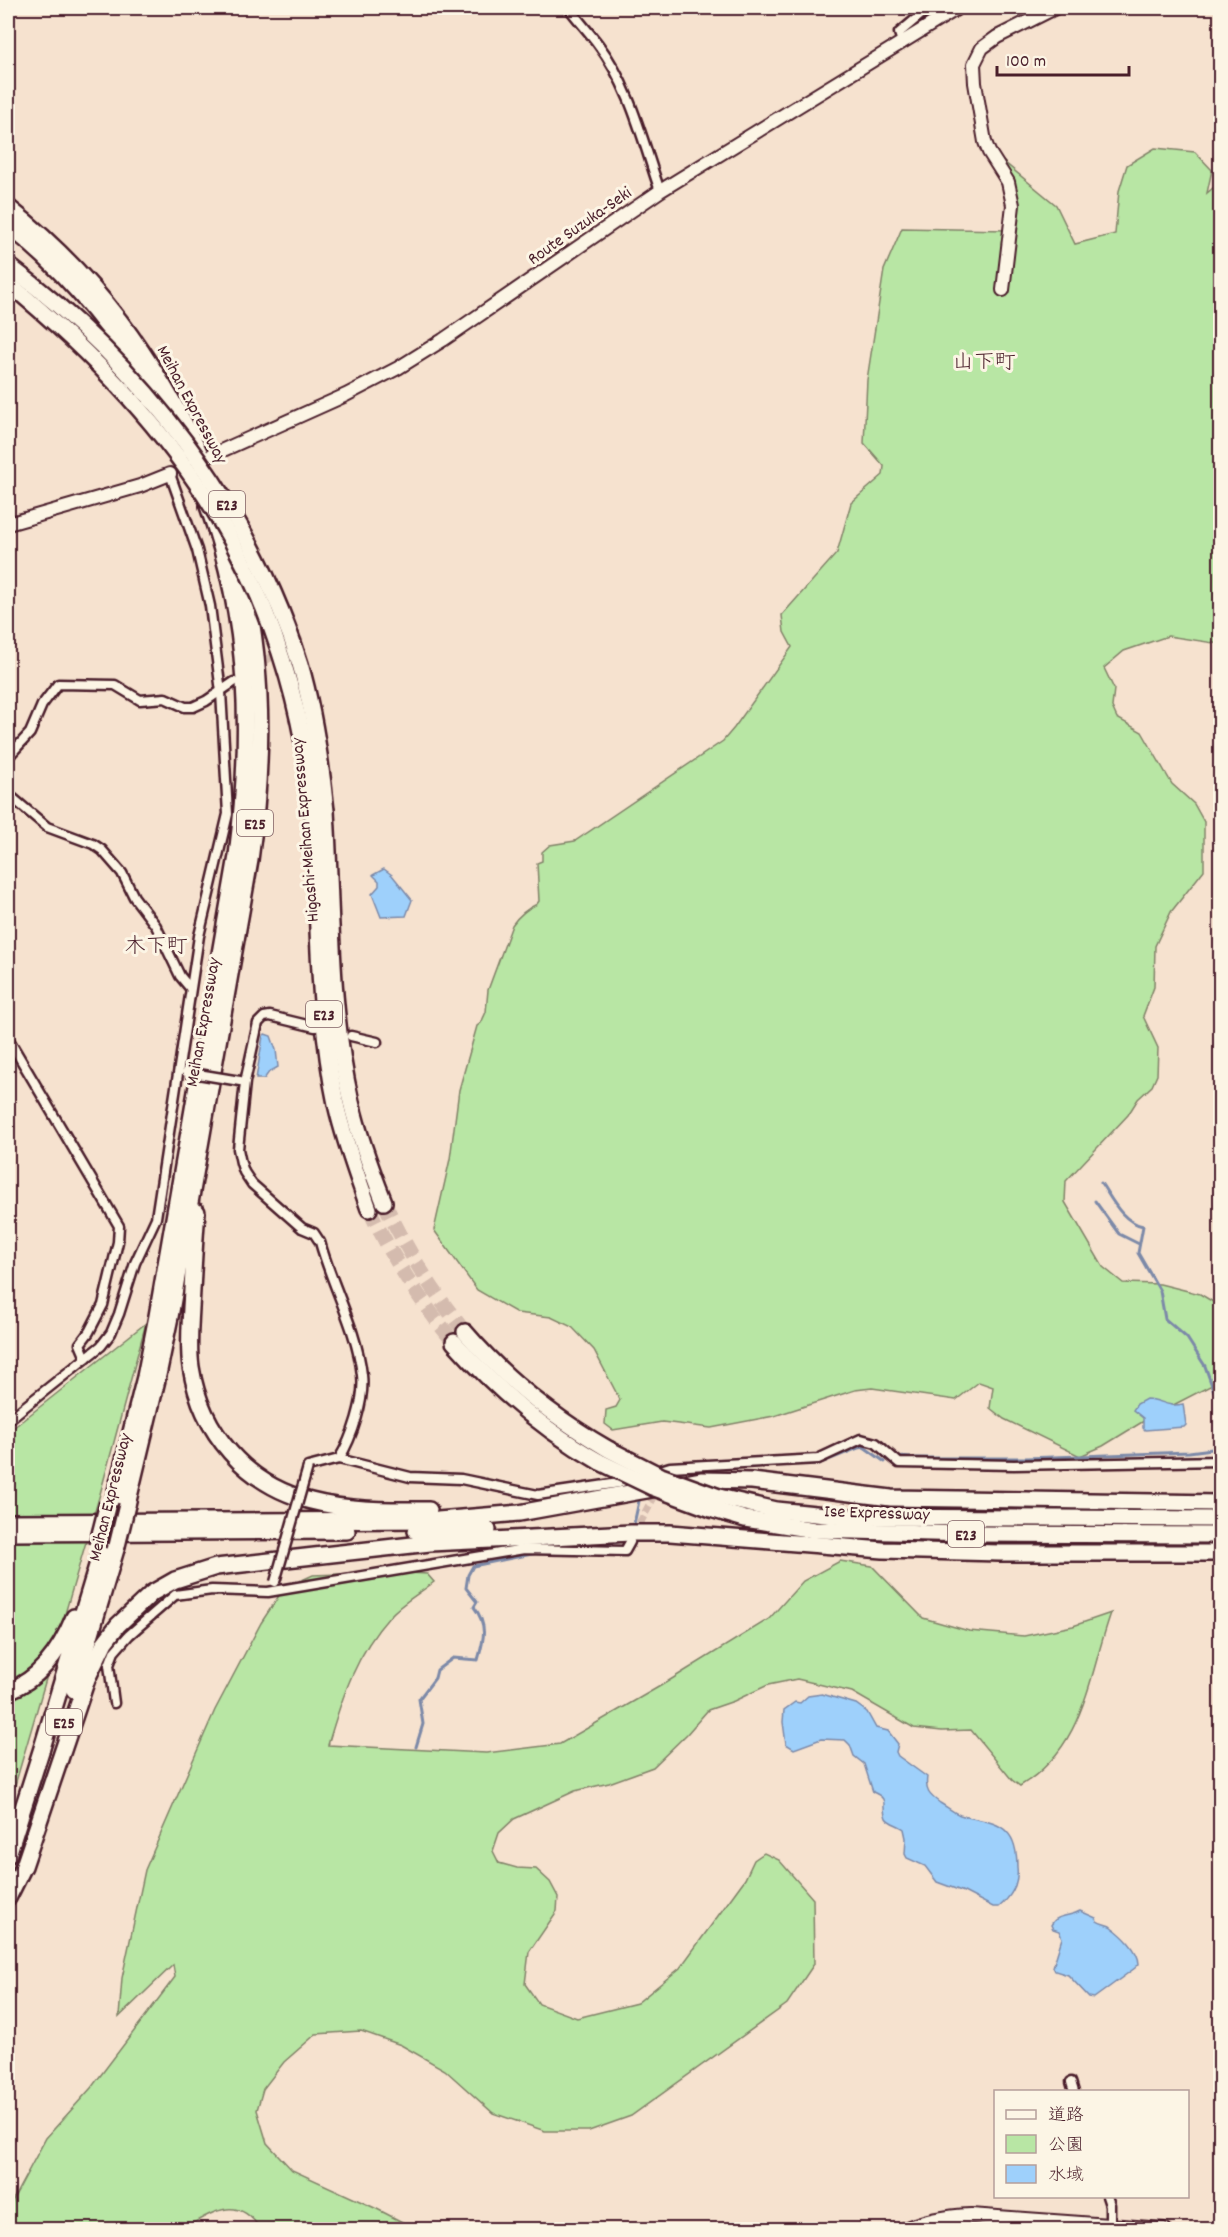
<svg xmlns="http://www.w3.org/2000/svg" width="1228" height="2237" font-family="Dekko,'Klee One',sans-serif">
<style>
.green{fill:#b8e6a4;stroke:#818268;stroke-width:1.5}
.water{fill:#9ed0fb;stroke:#7c89a8;stroke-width:1.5}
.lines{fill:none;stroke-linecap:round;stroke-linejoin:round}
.stream{stroke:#7c89a8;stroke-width:3}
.street-tunnel{stroke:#d4bbae;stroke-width:8;stroke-dasharray:8 4;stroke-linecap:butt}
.highway-tunnel{stroke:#d4bbae;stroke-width:15;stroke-dasharray:15 8;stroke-linecap:butt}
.street-casing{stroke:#4a1f2b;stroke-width:13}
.secondary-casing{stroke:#4a1f2b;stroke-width:16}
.primary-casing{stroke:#4a1f2b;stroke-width:18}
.highway-casing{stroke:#4a1f2b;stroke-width:20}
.street{stroke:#fcf5e5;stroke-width:8}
.secondary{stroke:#fcf5e5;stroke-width:12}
.primary{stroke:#fcf5e5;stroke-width:14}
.highway{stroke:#fcf5e5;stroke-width:15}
.street-bridge-casing{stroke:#4a1f2b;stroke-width:13;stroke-linecap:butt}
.highway-bridge-casing{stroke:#4a1f2b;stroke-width:20;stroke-linecap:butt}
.street-bridge{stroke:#fcf5e5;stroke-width:8}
.highway-bridge{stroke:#fcf5e5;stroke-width:15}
.labels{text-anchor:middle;stroke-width:6;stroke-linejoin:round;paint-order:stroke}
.shield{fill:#fcf5e5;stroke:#7f5f63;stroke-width:1.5}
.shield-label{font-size:16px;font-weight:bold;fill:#4a1f2b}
.street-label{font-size:18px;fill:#4a1f2b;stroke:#fcf5e5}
.quarter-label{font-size:21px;fill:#4a1f2b;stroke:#fcf5e5}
</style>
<rect width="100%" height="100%" fill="#f6e2cf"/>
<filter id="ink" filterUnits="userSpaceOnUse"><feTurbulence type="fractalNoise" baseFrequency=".0167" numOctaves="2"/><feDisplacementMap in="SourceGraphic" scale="12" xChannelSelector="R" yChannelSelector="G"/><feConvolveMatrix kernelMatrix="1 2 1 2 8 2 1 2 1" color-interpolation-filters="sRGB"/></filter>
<g filter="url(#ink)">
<g class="green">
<path d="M1155,148l40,4 17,18 -5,23 13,-11v462l-52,-8 -44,15 -20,17 10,21 -2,18 5,11 25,14 30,52 22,20 10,18v48l-33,42 -16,34 -1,41 -11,29 15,32 -1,27 -5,11 -14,13 -10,16 -62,66 -1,21 38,65 20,16 37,1 40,10 20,12v72l-2,4 -66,34 -49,30 -23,10 -76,-37 -14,-11 3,-21 -14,-5 -23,18 -84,-12 -17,2 -81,26 -63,12 -49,-6 -49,8 -8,-6 1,-14 10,-3 4,-7 -26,-50 -22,-23 -21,-10 -34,-4 -40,-23 -43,-60 16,-71 9,-69 18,-64 4,-3 5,-11 2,-22 24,-65c7,-10 14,-16 25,-21l2,-3 -2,-38 5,-2v-9l8,-7 25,-4 148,-100 11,-13 58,-81 -8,-15 -2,-17 55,-62 14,-50 32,-28 1,-9 -20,-23 3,-63 17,-110 18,-42 104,2 3,-19 -10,-53 57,47 19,39 40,-10 4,-43 8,-26z"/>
<polygon points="146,1323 100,1494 8,1809 8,1432"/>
<path d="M840,1561l32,5 51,52 46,13 55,5 49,-10 38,-13c-23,65 -26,134 -91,173l-8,-6 -41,-50 -29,1 -28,-3 -62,-36 -55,-13 -29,6 -34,16 -26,9 -21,24 -34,33 -44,16 -34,8 -61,28 -15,14 -6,18 6,12 18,5 19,1 14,13 8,15 -1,14 -28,41 -4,32 14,20 38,14 60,-15 43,-35 65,-89 9,-19 10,-7 15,7 34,39 1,65 -27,40 -156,112 -42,15h-44l-52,-18 -48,-43 -44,-25 -40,-14 -45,3 -32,28 -21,27 -6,21 10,33 25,27 85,39 29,15 6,5h-152c-22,-36 -49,-16 -77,0l-175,1v-21l38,-71 45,-50 84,-111 -2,-12 -54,52 3,-39 23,-108 70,-160 46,-87 23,-35 29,-13 79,-3 35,2 7,8c-14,11 -32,21 -44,34 -34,38 -48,81 -62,129l158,8 74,-9 102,-59 107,-66 34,-38z"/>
</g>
<g class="water">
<polygon points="384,869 392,875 412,900 406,916 381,917 372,894 379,886 379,881 373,875"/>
<polygon points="265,1034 271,1036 276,1050 278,1067 269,1072 264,1079 256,1079 263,1036"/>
<path d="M1146,1399c15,0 20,9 37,5l3,21 -2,2 -39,3 -2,-2v-10l-10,-8 4,-6z"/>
<path d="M822,1694l34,10 11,8 9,16 12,3 10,13 -2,8 2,4 29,21c-2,14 2,18 13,26 7,4 13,9 20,12 14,5 36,5 47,17 8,8 10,24 10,35 2,16 -6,30 -18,40h-6l-29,-15 -27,-10 -12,-16 -18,-8 -2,-4 1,-16 -2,-9c-5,-4 -15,-6 -18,-11 -6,-14 5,-18 -13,-26l-9,-28 -10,-8 -4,-11 -5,-5 -24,-1 -27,10 -8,-5 -3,-22 1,-12 11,-8 5,1 8,-7z"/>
<path d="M1080,1911l16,7 1,3c4,3 9,3 13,5 11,8 29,24 29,38l-4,4 -41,30 -5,-1 -21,-22 -13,-4 -2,-4 9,-29 -3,-7 -6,-2 -2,-4c5,-11 19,-8 29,-14z"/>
</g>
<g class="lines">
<g class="stream">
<path d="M1101,1183c11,16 21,39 42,43l-5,27 22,38 5,28 22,19 18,28 15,42"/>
<polyline points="1095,1201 1119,1234 1139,1244"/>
<polyline points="895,1454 899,1457 911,1458 1026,1458 1189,1452 1220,1448"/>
<polyline points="807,1464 818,1464 858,1448 864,1447 885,1462"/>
<polyline points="667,1472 705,1469"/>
<polyline points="634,1524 639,1501"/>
<polyline points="591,1546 629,1540"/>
<path d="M416,1747l7,-23 -4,-25 16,-21 2,-8 16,-12 25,2c6,-21 10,-35 -4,-53l3,-5 -11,-14 2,-13 5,-9 64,-13"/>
</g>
<g class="street-tunnel">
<polyline points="255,668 301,636"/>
<polyline points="634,1534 659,1487"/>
</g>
<g class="highway-tunnel">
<path d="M384,1202c22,47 48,89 81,130"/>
<path d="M369,1209c24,50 50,91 85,133"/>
</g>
<defs>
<g id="street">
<path d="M569,8c9,12 20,24 29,36 32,42 45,98 62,147"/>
<polyline points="902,42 899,33 929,8"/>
<polyline points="8,757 30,733 42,705 58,684 115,685 140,700 165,698 185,707 193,707 206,701 234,682"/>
<polyline points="8,794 47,827 93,844 102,850 122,873 134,897 156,926 180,976 190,988"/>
<polyline points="351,1036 377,1042"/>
<polyline points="8,1038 119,1226 118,1242 103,1305 89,1332 80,1344 86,1358"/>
<polyline points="8,1420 101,1346 111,1333 119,1314 135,1263 156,1218 199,936 228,814 221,692 210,606 197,550 170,474"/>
<polyline points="339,1459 410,1477 461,1479 538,1495 619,1483 633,1478"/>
<path d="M308,1467l31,-8c13,-21 26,-59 23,-84 -5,-46 -30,-89 -42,-133l-6,-9 -12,-5 -50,-44 -8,-12 -3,-9 -3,-14 7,-67 13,-59 6,-6 6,-1 45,11"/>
<polyline points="654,1472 670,1467 818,1459 861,1439 876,1443 899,1463 1014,1465 1220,1461"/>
<polyline points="114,1703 109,1665 114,1652 129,1635 175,1595 212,1590 268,1592 524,1549 625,1551 630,1542"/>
<polyline points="1071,2082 1074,2092"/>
<polyline points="1107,2196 1110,2205 1110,2226"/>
</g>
<g id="secondary">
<polyline points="1003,290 1013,205 1008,182 989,152 985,142 975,83 974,64 982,48 997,37 1055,8"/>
<polyline points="212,455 346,395 398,368 443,340 660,191 958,8"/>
<polyline points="8,524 140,486 170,474"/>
</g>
<path id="primary" d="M905,2230c22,-10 43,-13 66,-14l193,14"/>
<g id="highway">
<path d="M8,207c88,70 145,150 194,251"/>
<path d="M8,225c61,48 109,109 150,175"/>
<path d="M326,811c6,97 3,197 25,291 8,35 20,67 33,100"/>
<path d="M313,812c6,97 3,197 23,292 8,36 21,71 33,105"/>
<path d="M197,1212c-3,32 -4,64 -6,96 -1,20 -3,39 0,59 10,65 55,118 120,134 38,10 78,9 118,9"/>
<path d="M465,1332c41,48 88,85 143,117"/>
<path d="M454,1342c43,48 89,88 146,120"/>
<polyline points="719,1497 776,1510 845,1517 1220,1519"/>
<path d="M113,1503l32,-126 12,-61 80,-460c15,-121 13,-234 -29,-350"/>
<path d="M127,1505l30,-125 13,-63 80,-457c14,-100 15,-199 -11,-297"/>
<polyline points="714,1510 745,1519 814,1530 970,1534 1220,1535"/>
<polyline points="8,1522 438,1520 519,1513 702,1480 752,1481 891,1498 1220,1503"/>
<polyline points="416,1531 488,1530"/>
<polyline points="8,1533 347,1531"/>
<polyline points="74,1690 117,1546"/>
<path d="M8,1691c33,-12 53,-42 66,-74"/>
<polyline points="8,1855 42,1748 103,1546"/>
<polyline points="8,1898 24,1866 87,1679 105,1642 118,1625 152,1593 175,1580 216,1567 430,1543 631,1533 670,1533 883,1550 1000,1553 1220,1553"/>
</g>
</defs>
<use href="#street" class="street-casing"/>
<use href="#secondary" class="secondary-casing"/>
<use href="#primary" class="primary-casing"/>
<use href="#highway" class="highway-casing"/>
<use href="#street" class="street"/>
<use href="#secondary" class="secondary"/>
<use href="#primary" class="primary"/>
<use href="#highway" class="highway"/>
<defs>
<g id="street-bridge">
<polyline points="186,1072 240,1081"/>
<polyline points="275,1582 308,1467"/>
</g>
<g id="highway-bridge">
<path d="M8,265c133,100 242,239 292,399 14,48 21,98 26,147"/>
<path d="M8,283c173,142 283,301 305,529"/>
<polyline points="608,1449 661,1476 719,1497"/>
<polyline points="600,1462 652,1487 714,1510"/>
<polyline points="97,1546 108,1503"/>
<polyline points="117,1546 127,1505"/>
</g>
</defs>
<use href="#street-bridge" class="street-bridge-casing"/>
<use href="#highway-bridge" class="highway-bridge-casing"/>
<use href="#street-bridge" class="street-bridge"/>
<use href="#highway-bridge" class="highway-bridge"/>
</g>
</g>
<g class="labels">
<g class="shield">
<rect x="209" y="491" width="36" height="26" rx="4.5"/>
<rect x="237" y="810" width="36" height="26" rx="4.5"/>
<rect x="306" y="1001" width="36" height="26" rx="4.5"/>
<rect x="948" y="1521" width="36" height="26" rx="4.5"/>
<rect x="46" y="1709" width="36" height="26" rx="4.5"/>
</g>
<g class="shield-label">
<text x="227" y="510">E23</text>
<text x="255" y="829">E25</text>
<text x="324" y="1020">E23</text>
<text x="966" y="1540">E23</text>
<text x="64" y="1728">E25</text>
</g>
<g class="street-label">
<text transform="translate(579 225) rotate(-35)" y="6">Route Suzuka-Seki</text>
<text transform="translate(193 404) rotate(62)" y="6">Meihan Expressway</text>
<text transform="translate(304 830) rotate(-95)" y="6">Higashi-Meihan Expressway</text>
<text transform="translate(202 1022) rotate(-80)" y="6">Meihan Expressway</text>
<text transform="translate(109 1497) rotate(-76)" y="6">Meihan Expressway</text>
<text transform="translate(877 1512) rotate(2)" y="6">Ise Expressway</text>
</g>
<g class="quarter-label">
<text x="984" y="368">山下町</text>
<text x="156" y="952">木下町</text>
</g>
</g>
<rect width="1228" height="2237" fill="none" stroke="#fcf5e5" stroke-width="30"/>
<rect x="15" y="15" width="1198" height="2207" fill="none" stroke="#4a1f2b" stroke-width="2" filter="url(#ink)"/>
<rect x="994" y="2090" width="195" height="108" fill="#fcf5e5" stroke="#b59f9b" stroke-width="1.5"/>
<rect x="1006" y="2110" width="30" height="9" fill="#fcf5e5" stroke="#b59f9b" stroke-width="1.5"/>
<text x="1048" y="2120" font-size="18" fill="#4a1f2b">道路</text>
<rect x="1006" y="2135" width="30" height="18" fill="#b8e6a4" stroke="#b59f9b" stroke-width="1.5"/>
<text x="1048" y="2150" font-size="18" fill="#4a1f2b">公園</text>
<rect x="1006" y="2165" width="30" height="18" fill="#9ed0fb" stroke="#b59f9b" stroke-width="1.5"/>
<text x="1048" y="2180" font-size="18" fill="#4a1f2b">水域</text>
<path d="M997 66v9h132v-9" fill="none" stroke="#4a1f2b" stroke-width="3"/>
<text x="1006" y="66" font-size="18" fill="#4a1f2b" stroke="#fcf5e5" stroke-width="4.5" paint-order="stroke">100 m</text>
</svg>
